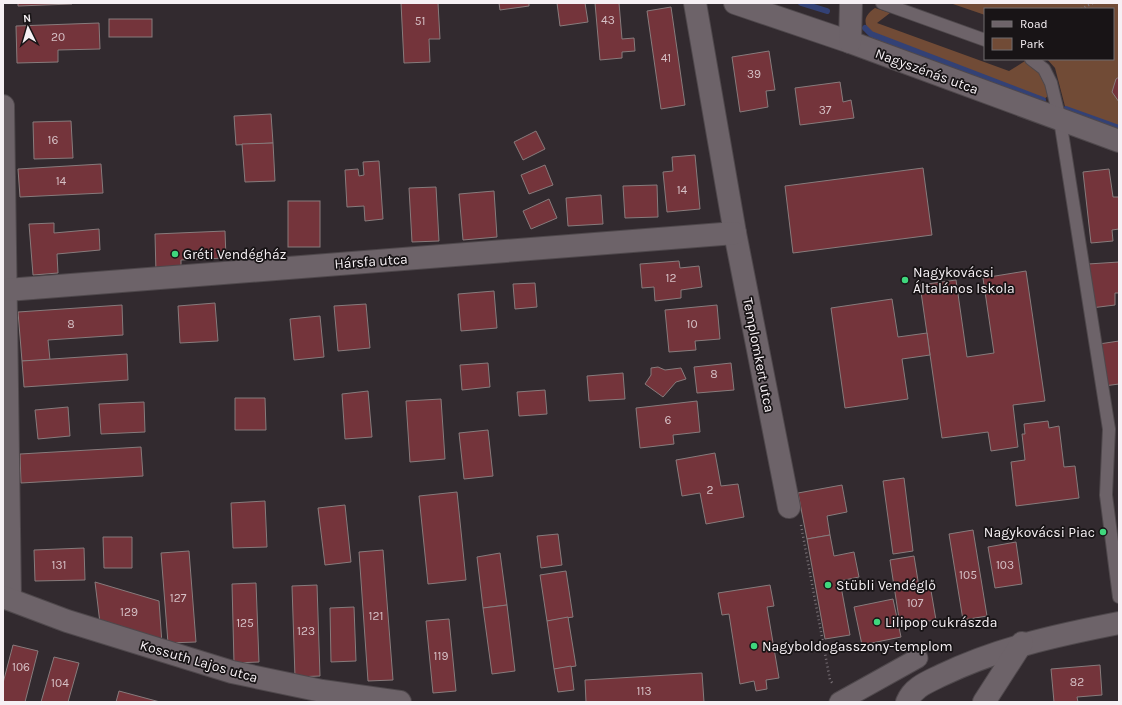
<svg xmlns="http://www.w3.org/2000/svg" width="1122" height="705" font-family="Karla,sans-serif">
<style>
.green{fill:#714b36}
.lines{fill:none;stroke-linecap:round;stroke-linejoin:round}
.stream{stroke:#334175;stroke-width:6}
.building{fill:#74343b;stroke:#877b7c}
.service-casing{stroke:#4f484c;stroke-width:14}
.pedestrian-casing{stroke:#4f484c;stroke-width:21}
.minor-casing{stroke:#4f484c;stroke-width:24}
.tertiary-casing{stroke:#4f484c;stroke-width:24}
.path{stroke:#7b7378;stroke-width:2.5;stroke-dasharray:1 3;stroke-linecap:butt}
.service{stroke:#6d6369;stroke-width:12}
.pedestrian{stroke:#6d6369;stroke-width:19}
.minor{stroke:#6d6369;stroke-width:22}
.tertiary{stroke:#6d6369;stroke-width:22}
.poi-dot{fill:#3fd77d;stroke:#181416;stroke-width:1.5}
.labels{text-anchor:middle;stroke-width:3.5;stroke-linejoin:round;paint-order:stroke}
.number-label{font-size:12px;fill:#d6c1c6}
.street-label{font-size:14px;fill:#f6f0f4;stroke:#181416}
.poi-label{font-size:14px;fill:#f6f0f4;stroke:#181416;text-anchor:start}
</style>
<rect width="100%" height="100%" fill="#322a2f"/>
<g class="green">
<polygon points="950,3 1119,3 1119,133 1067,114 1055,68 1047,59 1113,59 1113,9 985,9 985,15"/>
<path d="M875,8l15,5 -13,10 132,48 16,-10 17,10 6,25 -9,7 -166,-62c-5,-15 -15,-21 2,-33z"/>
</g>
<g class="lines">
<g class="stream">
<polyline points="801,3 827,11"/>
<polyline points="865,28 871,34 1043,100"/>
<polyline points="1066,109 1119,128"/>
</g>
</g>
<g class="building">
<polygon points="18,3 72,3 72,4 18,6"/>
<polygon points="401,3 438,3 440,39 429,39 430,62 404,63"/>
<polygon points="499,3 529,3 529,6 500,10"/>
<polygon points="557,3 585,3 588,22 560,26"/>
<polygon points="595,3 619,3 622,39 634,38 635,51 622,52 622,58 600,60"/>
<polygon points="671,7 685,105 661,109 647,11"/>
<rect x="109" y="19" width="43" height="18"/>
<polygon points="99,23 100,49 58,50 58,62 17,63 16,26"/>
<polygon points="769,51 775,90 766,91 768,107 740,112 732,57"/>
<polygon points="1119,77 1119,102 1112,92 1116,79"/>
<polygon points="840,82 843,102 851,100 854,118 800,125 795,88"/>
<polygon points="271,114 273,143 236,145 234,116"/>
<polygon points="71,121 73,158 34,159 33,122"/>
<polygon points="536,131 545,149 523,160 514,142"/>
<polygon points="273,143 275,181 245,182 242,144"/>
<polygon points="695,155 700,209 667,212 663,172 673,171 672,157"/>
<polygon points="379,161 383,219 365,221 364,206 347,207 345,170 358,169 359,176 364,175 363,162"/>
<polygon points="101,164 103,193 20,197 18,169"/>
<polygon points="545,165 553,185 529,194 521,175"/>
<polygon points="923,168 932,235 793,253 785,186"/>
<polygon points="1109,169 1113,197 1119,197 1119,229 1112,230 1113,241 1091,243 1083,172"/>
<polygon points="657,185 658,217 625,218 623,186"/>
<polygon points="436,187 439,241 412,242 409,188"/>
<polygon points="494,191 497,237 463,240 459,194"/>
<polygon points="601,195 603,224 568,226 566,198"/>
<polygon points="549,199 557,218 531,229 523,211"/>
<rect x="288" y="201" width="32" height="46"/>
<polygon points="54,223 54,233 99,229 100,250 57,254 58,273 33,275 29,224"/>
<polygon points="225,231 226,258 181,260 181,272 156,273 155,234"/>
<polygon points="679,261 680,268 699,266 702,287 681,290 681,298 655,301 654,287 642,288 640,264"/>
<polygon points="1119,262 1119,293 1115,293 1115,305 1091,308 1088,264"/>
<polygon points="1026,271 1045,401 1013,405 1018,447 991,451 988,432 942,438 920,285 956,280 967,357 994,353 983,278"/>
<polygon points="535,283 537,307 515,309 513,284"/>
<polygon points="494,291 497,328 461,331 458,294"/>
<polygon points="892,299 898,337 927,333 930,355 902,359 908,399 845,408 831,308"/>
<polygon points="215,303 218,341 180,343 178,306"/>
<polygon points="366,304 370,348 338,351 334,306"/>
<polygon points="122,305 123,335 48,340 50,360 22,361 18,312"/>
<polygon points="717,305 720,339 695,341 696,350 669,352 665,310"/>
<polygon points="320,316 324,357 294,360 290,319"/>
<polygon points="1119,341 1119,384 1104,386 1099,344"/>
<polygon points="127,354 128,380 24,387 22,361"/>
<polygon points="488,363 490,387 462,390 460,365"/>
<polygon points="731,363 734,390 697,393 694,367"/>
<polygon points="658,367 665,370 681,368 686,379 676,382 663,397 645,384 651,375 651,368"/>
<polygon points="623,373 625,399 589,401 587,376"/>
<polygon points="545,390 547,414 519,416 517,392"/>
<polygon points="368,391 372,437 345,439 342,394"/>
<polygon points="235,398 265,398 266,430 235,430"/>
<polygon points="441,399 445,459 410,462 406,401"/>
<polygon points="697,401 700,432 673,435 674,444 640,448 636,408"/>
<polygon points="144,402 145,432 101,434 99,404"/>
<polygon points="68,407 70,436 38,439 35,410"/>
<polygon points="1048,421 1049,428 1059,426 1064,467 1075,466 1079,498 1016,506 1011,462 1025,460 1022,434 1025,434 1024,424"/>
<polygon points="488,430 493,476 464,479 459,433"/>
<polygon points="141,447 143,476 21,483 20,454"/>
<polygon points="715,453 721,486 738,484 744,517 706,524 700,493 682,496 676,460"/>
<polygon points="904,478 913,551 893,554 883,481"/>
<polygon points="842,485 847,512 827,516 830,535 807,539 798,493"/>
<polygon points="457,492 466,580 428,584 419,496"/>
<polygon points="265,501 267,547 233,548 231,503"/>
<polygon points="345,505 351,562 325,565 318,508"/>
<polygon points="973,530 987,616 963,620 949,534"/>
<polygon points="558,534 562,565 541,568 537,536"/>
<polygon points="830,535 834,556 854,552 859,577 840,581 850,635 825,639 807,539"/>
<polygon points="103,537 132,537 132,568 104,568"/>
<polygon points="1016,542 1022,584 995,588 988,547"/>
<polygon points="84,548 85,580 35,581 34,550"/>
<polygon points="383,550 393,680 368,681 359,552"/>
<polygon points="189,551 196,642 168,643 161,553"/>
<polygon points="500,553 507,605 483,608 477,557"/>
<polygon points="914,556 919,587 930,585 936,620 900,625 890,560"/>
<polygon points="566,571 573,617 547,621 540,575"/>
<polygon points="95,582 159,601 162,644 100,623"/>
<polygon points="256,583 259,662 234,663 232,584"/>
<polygon points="317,585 320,676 295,677 292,586"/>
<polygon points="770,585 774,606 767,607 779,678 766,680 767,689 756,691 754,681 740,684 729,614 722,615 718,593"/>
<polygon points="893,599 901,637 862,645 854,607"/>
<polygon points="507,605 515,671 492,674 483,608"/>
<polygon points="354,607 356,661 331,662 330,608"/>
<polygon points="568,617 576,666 554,669 547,621"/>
<polygon points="449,619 456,691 433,693 426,621"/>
<polygon points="13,645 38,651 25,702 3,702 3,683"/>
<polygon points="54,657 79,663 68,702 41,702"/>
<polygon points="1100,665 1102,695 1077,697 1078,702 1054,702 1051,669"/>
<polygon points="571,666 574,690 558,692 554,669"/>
<polygon points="702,673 704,702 586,702 585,680"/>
<polygon points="119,691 160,702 116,702"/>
</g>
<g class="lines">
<defs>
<g id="service">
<polyline points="882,3 985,40"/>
<polyline points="1031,59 1044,69 1051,83 1060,120 1109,429 1106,495 1119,597"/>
</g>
<polyline id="pedestrian" points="839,702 918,658"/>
<g id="minor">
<polyline points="695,3 735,233 789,507"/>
<polyline points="735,3 850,42 1119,141"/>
<polyline points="850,42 851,3"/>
<polyline points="3,106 10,599"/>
<polyline points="7,290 735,233"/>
<polyline points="3,597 67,621 232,672 322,691 400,702"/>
</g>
<g id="tertiary">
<path d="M907,702c6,-15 21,-20 35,-27 56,-27 116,-40 177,-52"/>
<polyline points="984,702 1022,643"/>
</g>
</defs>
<use href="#service" class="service-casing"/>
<use href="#pedestrian" class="pedestrian-casing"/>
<use href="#minor" class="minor-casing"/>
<use href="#tertiary" class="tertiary-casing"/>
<g class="path">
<polyline points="1081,9 1093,3"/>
<polyline points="801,525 830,680 833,684"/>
</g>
<use href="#service" class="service"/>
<use href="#pedestrian" class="pedestrian"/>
<use href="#minor" class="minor"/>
<use href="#tertiary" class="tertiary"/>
</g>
<g class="poi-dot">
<circle cx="175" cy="254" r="4"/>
<circle cx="905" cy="280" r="4"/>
<circle cx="1103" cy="532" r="4"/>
<circle cx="828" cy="585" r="4"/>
<circle cx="877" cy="622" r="4"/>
<circle cx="754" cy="646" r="4"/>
</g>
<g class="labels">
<g class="number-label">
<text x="608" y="24">43</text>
<text x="420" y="25">51</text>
<text x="58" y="41">20</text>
<text x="666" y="62">41</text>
<text x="754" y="78">39</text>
<text x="825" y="114">37</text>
<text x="53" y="144">16</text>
<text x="61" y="185">14</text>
<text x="682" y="194">14</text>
<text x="671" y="282">12</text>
<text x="71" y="328">8</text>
<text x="692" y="328">10</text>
<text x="714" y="378">8</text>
<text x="668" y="424">6</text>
<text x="710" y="494">2</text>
<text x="59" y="569">131</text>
<text x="1005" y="569">103</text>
<text x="968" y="579">105</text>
<text x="178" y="602">127</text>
<text x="915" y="607">107</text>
<text x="129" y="616">129</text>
<text x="376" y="620">121</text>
<text x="245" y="627">125</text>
<text x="306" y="635">123</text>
<text x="441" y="660">119</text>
<text x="21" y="671">106</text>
<text x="1077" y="686">82</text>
<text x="60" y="687">104</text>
<text x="644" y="695">113</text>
</g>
<g class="street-label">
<text transform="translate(927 71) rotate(20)" y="5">Nagyszénás utca</text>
<text transform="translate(371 261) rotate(-4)" y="5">Hársfa utca</text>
<text transform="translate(759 355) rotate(79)" y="5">Templomkert utca</text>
<text transform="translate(199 661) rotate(16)" y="5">Kossuth Lajos utca</text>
</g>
<g class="poi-label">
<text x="183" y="259">Gréti Vendégház</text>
<text x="913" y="277">Nagykovácsi<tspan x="913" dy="16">Általános Iskola</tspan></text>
<text x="1095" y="537" text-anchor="end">Nagykovácsi Piac</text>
<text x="836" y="590">Stübli Vendéglő</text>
<text x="885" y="627">Lilipop cukrászda</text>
<text x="762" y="651">Nagyboldogasszony-templom</text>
</g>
</g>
<rect width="1122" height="705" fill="none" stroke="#f6f0f4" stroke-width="8"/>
<rect x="984" y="8" width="130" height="52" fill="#181416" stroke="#716c6f"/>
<rect x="992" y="21" width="20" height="6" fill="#6d6369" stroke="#716c6f"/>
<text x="1020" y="28" font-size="12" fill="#f6f0f4">Road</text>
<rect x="992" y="38" width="20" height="12" fill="#714b36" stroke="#716c6f"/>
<text x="1020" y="48" font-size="12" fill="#f6f0f4">Park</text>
<g transform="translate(28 28) rotate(355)" stroke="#181416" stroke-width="3" paint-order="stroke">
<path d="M0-3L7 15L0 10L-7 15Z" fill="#f6f0f4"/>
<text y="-6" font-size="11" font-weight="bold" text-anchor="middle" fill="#f6f0f4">N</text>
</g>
</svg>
